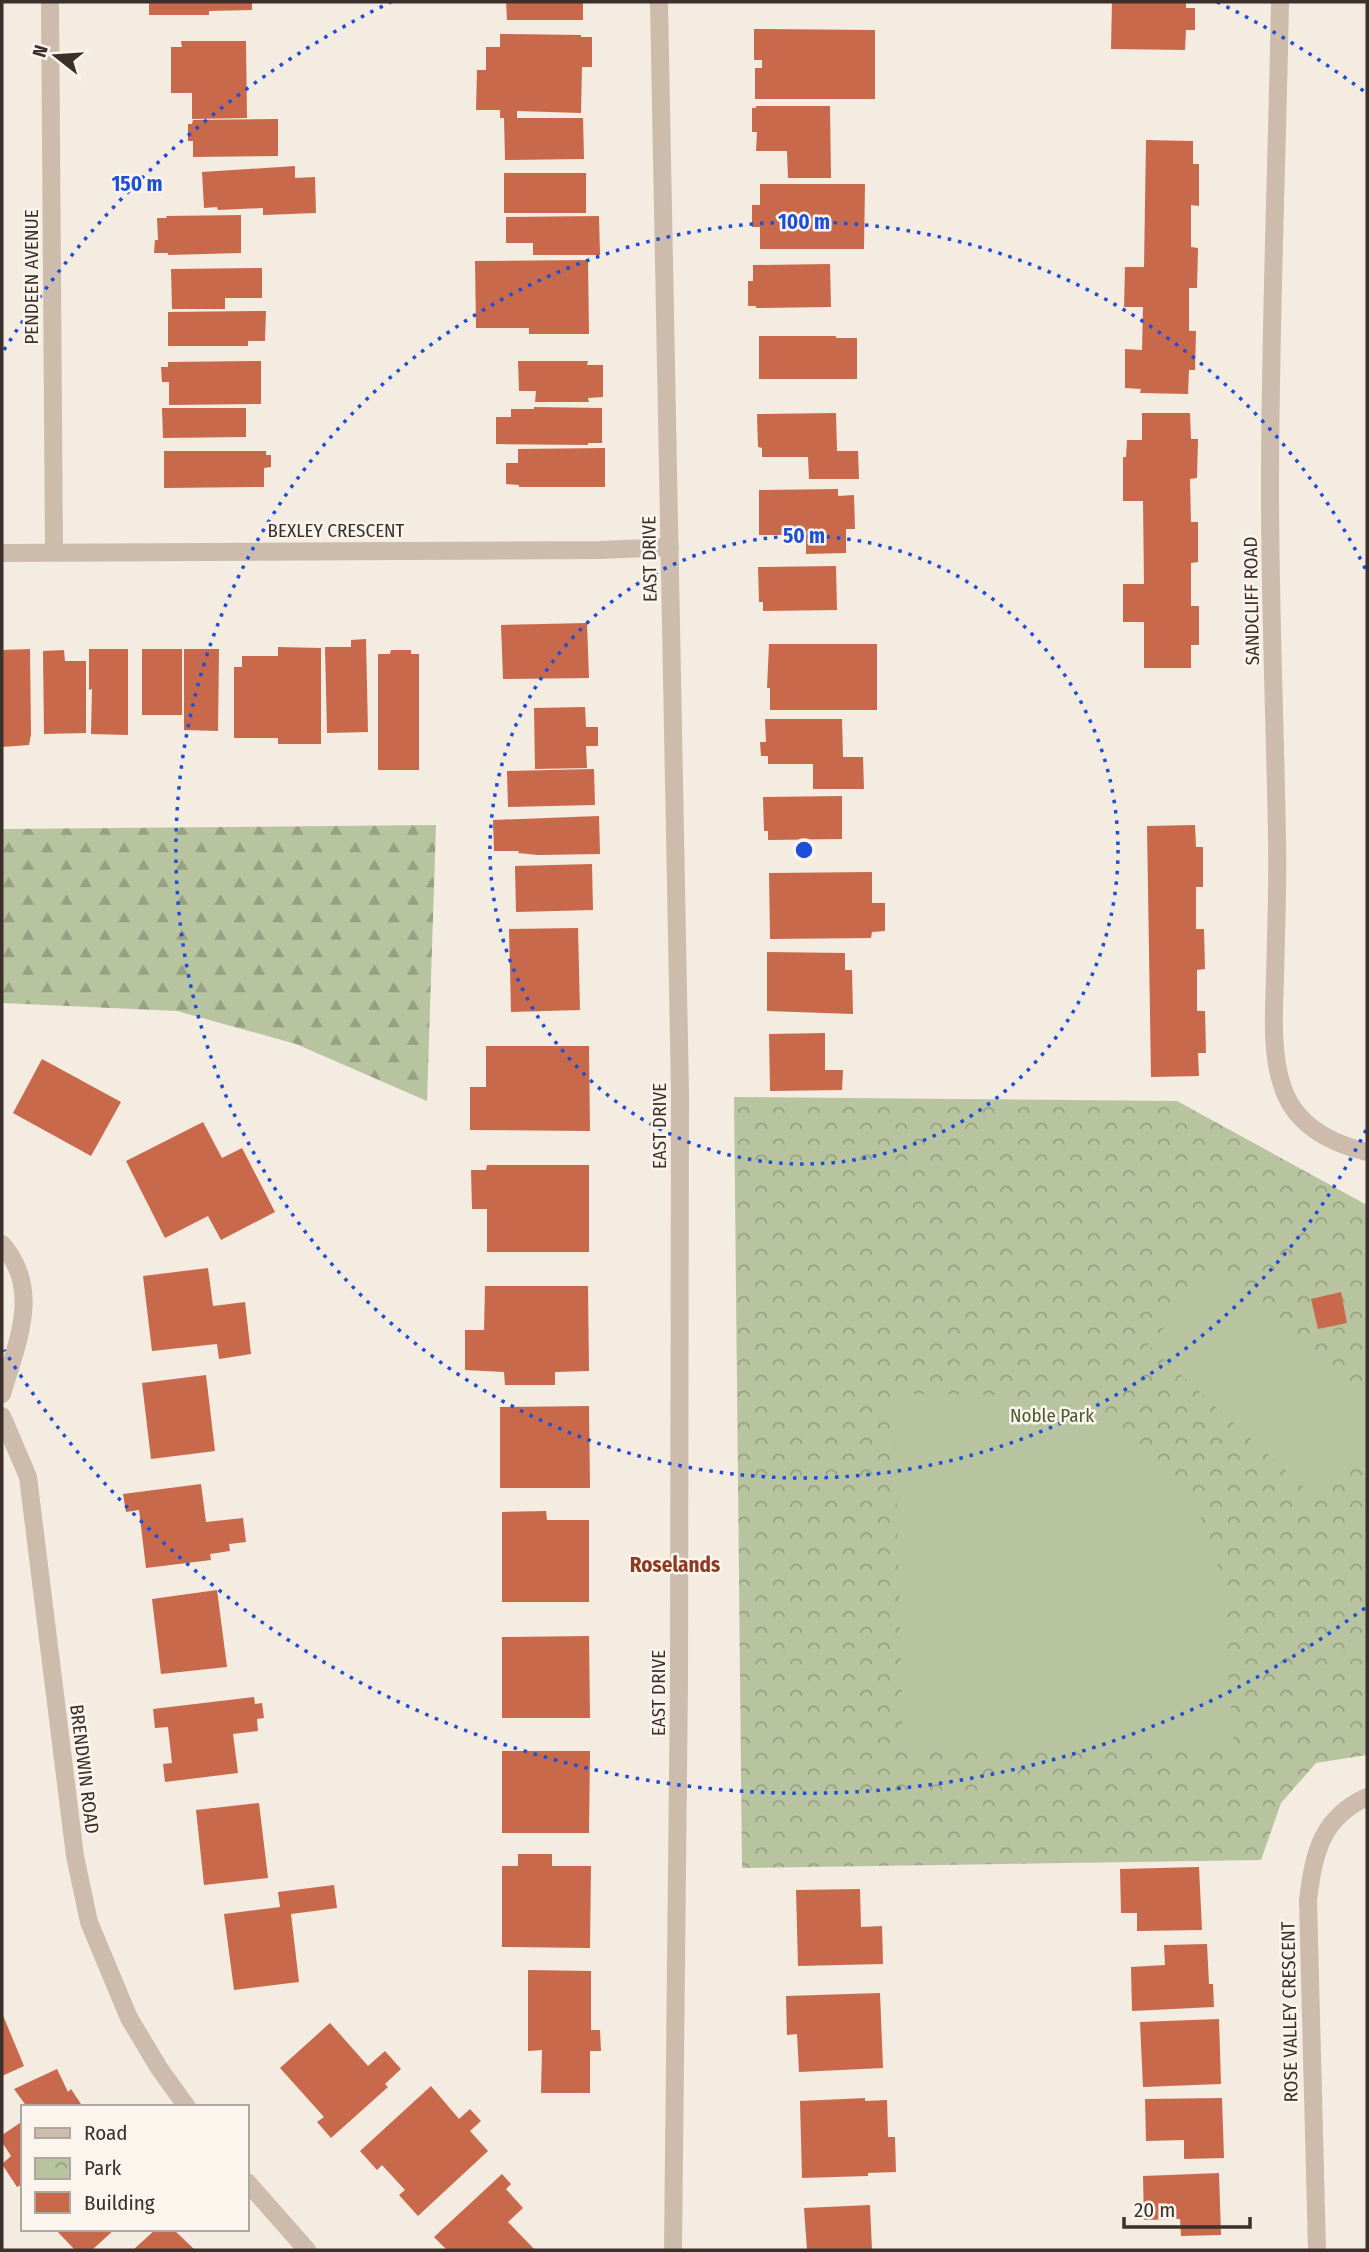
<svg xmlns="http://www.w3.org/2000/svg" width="1369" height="2252" font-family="'Fira Sans Condensed',sans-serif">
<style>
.forest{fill:url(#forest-firs)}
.park{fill:url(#park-crowns)}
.pitch{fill:#b8c4a0}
.building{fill:#c8694b}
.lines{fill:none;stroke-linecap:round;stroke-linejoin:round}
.minor{stroke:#cdbbac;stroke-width:18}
.ring{fill:none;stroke:#1d4ed8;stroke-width:3.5;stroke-dasharray:3.5 7}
.labels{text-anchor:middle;stroke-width:5;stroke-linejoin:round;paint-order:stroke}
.street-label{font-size:19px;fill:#3b302b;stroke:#fbf5ee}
.park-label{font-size:19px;fill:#4a5a2e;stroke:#fbf5ee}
.neighbourhood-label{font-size:21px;font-weight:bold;fill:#8c3b22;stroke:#fbf5ee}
.centre{fill:#1d4ed8;stroke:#fbf5ee;stroke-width:3.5}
.ring-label{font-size:21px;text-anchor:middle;font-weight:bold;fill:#1d4ed8;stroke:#fbf5ee;stroke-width:5;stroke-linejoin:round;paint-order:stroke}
</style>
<defs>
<pattern id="forest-firs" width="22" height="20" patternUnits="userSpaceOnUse" patternTransform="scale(1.75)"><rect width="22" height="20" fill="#b8c4a0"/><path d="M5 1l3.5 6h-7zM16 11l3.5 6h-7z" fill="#97a083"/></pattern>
<pattern id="park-crowns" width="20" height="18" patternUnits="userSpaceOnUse" patternTransform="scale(1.75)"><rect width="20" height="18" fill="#b8c4a0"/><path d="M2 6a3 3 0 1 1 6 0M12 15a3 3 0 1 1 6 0" fill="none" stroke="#97a083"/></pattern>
</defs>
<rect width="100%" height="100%" fill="#f4ebe1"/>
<polygon class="forest" points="436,825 427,1101 296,1044 177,1011 2,1003 2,829"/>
<polygon class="park" points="734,1097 1177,1101 1367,1205 1367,1755 1316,1763 1281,1803 1261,1860 742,1868"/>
<g class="pitch">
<polygon points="1221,1266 1367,1400 1367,1440 1315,1497 1148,1345"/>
<polygon points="894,1394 1006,1395 1097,1409 1194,1498 1221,1575 1234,1746 903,1744"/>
</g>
<g class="building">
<polygon points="149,2 252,2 252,10 209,11 209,15 149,15"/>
<polygon points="506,2 583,2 583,20 507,20"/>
<polygon points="1112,2 1186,2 1186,8 1195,8 1195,30 1186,30 1185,50 1111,49"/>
<polygon points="754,29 875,30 875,99 755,99 755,68 762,68 762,60 754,60"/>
<polygon points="500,34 581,35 581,37 592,37 592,67 582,67 581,113 517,111 517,118 583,118 584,159 505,160 504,118 500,118 500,110 476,110 477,70 486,70 486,47 500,47"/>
<polygon points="181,41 246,41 247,118 192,119 192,93 171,93 171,47 182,47"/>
<polygon points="756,106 830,106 831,178 788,178 787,151 756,151 757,132 752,132 752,108 756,108"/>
<polygon points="278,119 278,156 193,157 193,141 188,141 188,124 192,124 193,120"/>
<polygon points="1146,140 1193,141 1193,164 1199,164 1199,206 1191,205 1191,247 1198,248 1197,288 1189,288 1189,331 1196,331 1195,370 1189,370 1188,394 1140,393 1141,389 1125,388 1125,349 1142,350 1143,307 1124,307 1125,267 1144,267"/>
<polygon points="295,166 295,178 315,177 316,213 263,215 263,208 218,210 217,207 204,208 202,172"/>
<rect x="504" y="173" width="82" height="40"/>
<polygon points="760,184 865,184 864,249 760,249 760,227 752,227 752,205 760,205"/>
<polygon points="241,215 241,253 168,255 168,253 154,253 155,240 158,240 157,218 167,218 166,216"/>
<polygon points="599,216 600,255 533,255 533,243 506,243 506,217"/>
<polygon points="588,260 589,334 529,334 529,328 476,328 475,261"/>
<polygon points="830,264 831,307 756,308 756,306 748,306 748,281 753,281 753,265"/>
<polygon points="262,268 262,298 225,298 225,309 172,309 171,269"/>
<polygon points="266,311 265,341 248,341 248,346 168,346 168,312"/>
<polygon points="759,336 836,336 836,338 857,338 857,379 759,379"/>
<polygon points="261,361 261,404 169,405 169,382 162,382 161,367 168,367 168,362"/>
<polygon points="518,361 588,361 587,365 603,365 603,397 588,398 589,402 535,402 536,391 519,391"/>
<polygon points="534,407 602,408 602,443 588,443 588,445 496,444 496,417 511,417 511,409 534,409"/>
<polygon points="162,408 246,408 246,437 163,438"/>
<polygon points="836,413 837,451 858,451 859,479 809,479 808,457 762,457 762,448 758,447 757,414"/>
<polygon points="1142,413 1190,413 1191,439 1198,439 1197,478 1190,479 1191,522 1198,522 1198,562 1191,563 1191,606 1199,606 1199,645 1191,645 1191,668 1144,668 1144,622 1123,622 1123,584 1144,584 1143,501 1123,501 1123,457 1126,457 1127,440 1142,440"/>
<polygon points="605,448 605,487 519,487 519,485 506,484 506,463 518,463 518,449"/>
<polygon points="164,451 266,451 266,455 271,455 271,467 264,468 264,487 164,488"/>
<polygon points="838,489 838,496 854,495 855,529 846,529 846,553 806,554 806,535 759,535 759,490"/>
<polygon points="836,566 837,610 763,611 763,602 759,602 758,567"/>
<polygon points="587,623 589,678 503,679 501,625"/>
<polygon points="366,639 368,732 327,733 325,647 351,647 351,640"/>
<polygon points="769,644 877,644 877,710 770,710 770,688 767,688"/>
<polygon points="278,647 321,648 321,744 278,744 278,738 234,738 234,667 242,667 242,656 278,656"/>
<polygon points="30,649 31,734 29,745 2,747 2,650"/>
<polygon points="89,649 128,649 128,735 91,734 92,689 89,690"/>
<rect x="142" y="649" width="40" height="66"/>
<polygon points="184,649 219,649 218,731 184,730"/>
<polygon points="64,650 65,661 86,661 86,733 44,734 43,651"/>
<polygon points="391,650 411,650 411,654 419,654 419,770 378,770 378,654 390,654"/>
<polygon points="585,707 586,727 598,727 598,746 586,746 587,768 535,769 534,708"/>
<polygon points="765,719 842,719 843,757 863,757 864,789 813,789 813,764 768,764 768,756 761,756 760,742 766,742"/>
<polygon points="594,769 595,805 508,807 507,771"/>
<polygon points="842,796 842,839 768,840 768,831 764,831 763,797"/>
<polygon points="599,816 600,854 538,855 518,853 519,851 494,851 493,820"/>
<polygon points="1195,825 1196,847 1203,847 1203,887 1196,887 1196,929 1204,929 1205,969 1197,970 1197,1011 1205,1011 1206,1053 1198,1053 1199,1076 1151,1077 1147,826"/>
<polygon points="592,864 593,910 516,912 515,866"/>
<polygon points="872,872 872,903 885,903 885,931 872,932 871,938 770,939 769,873"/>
<polygon points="578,928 580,1010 511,1012 509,929"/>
<polygon points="767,952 845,953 845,970 852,970 853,1014 767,1011"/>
<polygon points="825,1033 825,1070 843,1070 842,1090 770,1091 769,1034"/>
<polygon points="486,1046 589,1046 590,1131 470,1130 470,1087 486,1087"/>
<polygon points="42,1059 121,1102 91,1156 13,1113"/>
<polygon points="203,1122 222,1158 242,1148 275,1212 221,1240 208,1216 165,1238 126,1161"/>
<polygon points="487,1165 589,1165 589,1252 487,1252 487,1209 472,1209 471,1170 486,1170"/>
<polygon points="208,1268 213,1306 245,1302 251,1354 219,1359 217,1344 152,1351 143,1276"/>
<polygon points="485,1286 588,1286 589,1371 555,1372 555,1385 505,1385 504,1372 465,1370 465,1330 484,1330"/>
<polygon points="1341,1292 1347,1323 1318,1329 1311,1299"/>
<polygon points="206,1375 215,1451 151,1459 142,1383"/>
<polygon points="589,1406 590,1488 500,1488 500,1407"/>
<polygon points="201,1484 206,1522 243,1518 246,1542 229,1544 230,1551 210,1554 211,1560 146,1568 139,1510 126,1512 123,1494"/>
<polygon points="546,1511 547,1520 589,1520 589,1602 502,1602 502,1512"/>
<polygon points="217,1590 227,1667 161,1674 152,1599"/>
<polygon points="589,1636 590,1718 502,1718 502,1637"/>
<polygon points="254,1697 255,1704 262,1703 264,1718 257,1719 258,1731 233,1734 238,1773 165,1782 163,1764 172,1763 168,1727 155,1728 153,1709"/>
<polygon points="502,1751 590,1751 589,1833 502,1833"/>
<polygon points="259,1803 268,1878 204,1885 196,1810"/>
<polygon points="518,1854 552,1854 552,1866 591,1866 590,1948 502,1947 502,1866 518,1866"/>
<polygon points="1199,1867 1202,1930 1137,1931 1137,1913 1121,1913 1120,1869"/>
<polygon points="334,1885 337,1908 291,1914 299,1982 234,1990 224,1914 280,1907 278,1892"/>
<polygon points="860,1889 861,1927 882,1926 883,1964 798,1966 796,1890"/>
<polygon points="1207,1944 1209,1984 1213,1984 1214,2007 1132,2011 1131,1967 1165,1965 1164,1945"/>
<polygon points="528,1970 591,1971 591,2030 600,2030 601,2051 590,2051 590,2093 541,2093 542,2050 528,2051"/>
<polygon points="880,1993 883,2068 799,2072 797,2034 787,2035 786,1996"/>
<polygon points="2,2013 24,2066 2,2076"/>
<polygon points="1219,2019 1221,2084 1143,2087 1140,2022"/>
<polygon points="330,2023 368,2066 385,2051 401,2069 385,2084 388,2087 331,2138 317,2122 324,2117 280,2068"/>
<polygon points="57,2069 68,2092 71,2089 83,2107 27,2107 14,2089"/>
<polygon points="431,2086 459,2119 470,2109 481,2121 470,2131 488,2151 418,2216 399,2195 405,2190 382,2165 377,2170 360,2151"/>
<polygon points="865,2098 865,2101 887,2100 888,2137 895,2137 896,2172 868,2173 868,2176 802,2178 800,2101"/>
<polygon points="1222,2098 1224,2158 1184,2159 1184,2140 1146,2141 1145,2099"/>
<polygon points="23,2121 23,2184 17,2187 2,2164 11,2156 2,2142 2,2135"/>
<polygon points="1219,2173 1221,2235 1181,2236 1180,2219 1144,2220 1143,2176"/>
<polygon points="502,2174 511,2184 506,2189 523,2208 508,2222 535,2250 447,2250 434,2237"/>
<polygon points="870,2205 872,2250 807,2250 804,2208"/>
<polygon points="55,2229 115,2229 92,2250 75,2250"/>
<polygon points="156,2229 173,2229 195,2250 133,2250"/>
</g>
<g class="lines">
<g class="minor">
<polyline points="50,2 54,552"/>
<polyline points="659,2 680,1093 679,1680 673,2250"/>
<path d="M1280,2c-3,162 -10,325 -10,488 0,116 5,232 7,349 1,46 -1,92 -2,138 -1,35 -4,75 7,108 12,40 48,58 85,67"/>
<polyline points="2,553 601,550 670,547"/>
<path d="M2,1244c40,46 15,98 0,150"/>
<polyline points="2,1416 28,1477 75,1856 89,1922 129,2018 159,2068 187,2107"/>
<polyline points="247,2182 307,2250"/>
<path d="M1317,2250l-9,-350c6,-47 13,-82 59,-103"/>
</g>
</g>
<g class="ring">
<circle cx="804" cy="850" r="314"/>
<path d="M1366 1130A628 628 0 1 1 1366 570"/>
<path d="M1365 1608A943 943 0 0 1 4 1350M4 350A943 943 0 0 1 391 2M1217 2A943 943 0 0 1 1365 92"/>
</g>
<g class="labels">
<g class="street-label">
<text transform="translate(31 277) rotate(-90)" y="7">PENDEEN AVENUE</text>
<text x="336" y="537">BEXLEY CRESCENT</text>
<text transform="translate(649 559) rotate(-91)" y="7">EAST DRIVE</text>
<text transform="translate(1251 601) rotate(-91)" y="7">SANDCLIFF ROAD</text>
<text transform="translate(659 1126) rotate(-90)" y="7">EAST DRIVE</text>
<text transform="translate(658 1693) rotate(-90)" y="7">EAST DRIVE</text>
<text transform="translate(85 1769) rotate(83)" y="7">BRENDWIN ROAD</text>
<text transform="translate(1289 2012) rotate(-91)" y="7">ROSE VALLEY CRESCENT</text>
</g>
<g class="park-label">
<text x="1052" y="1422">Noble Park</text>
</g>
<g class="neighbourhood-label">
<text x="675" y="1572">Roselands</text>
</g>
</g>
<circle cx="804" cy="850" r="10" class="centre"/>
<g class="ring-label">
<text x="137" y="191">150 m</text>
<text x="804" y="229">100 m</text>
<text x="804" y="543">50 m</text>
</g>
<rect width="1369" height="2252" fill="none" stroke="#3b302b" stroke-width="7"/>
<rect x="21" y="2105" width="228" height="126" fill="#fbf5ee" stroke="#aea6a0" stroke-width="2"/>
<rect x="35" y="2128" width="35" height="10" fill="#cdbbac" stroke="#aea6a0" stroke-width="2"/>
<text x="84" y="2140" font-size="21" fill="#3b302b">Road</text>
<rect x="35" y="2158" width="35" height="21" fill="url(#park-crowns)" stroke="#aea6a0" stroke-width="2"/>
<text x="84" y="2175" font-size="21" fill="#3b302b">Park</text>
<rect x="35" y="2192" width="35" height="21" fill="#c8694b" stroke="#aea6a0" stroke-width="2"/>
<text x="84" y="2210" font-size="21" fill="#3b302b">Building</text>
<g transform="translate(56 56) rotate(287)" stroke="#fbf5ee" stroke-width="5" paint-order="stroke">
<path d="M0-5L12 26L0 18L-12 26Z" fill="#3b302b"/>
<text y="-10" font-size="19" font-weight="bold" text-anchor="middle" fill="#3b302b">N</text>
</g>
<path d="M1124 2217v10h126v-10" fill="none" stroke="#3b302b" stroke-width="3.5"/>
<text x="1134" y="2217" font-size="21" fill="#3b302b" stroke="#fbf5ee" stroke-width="5" paint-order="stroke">20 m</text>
</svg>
